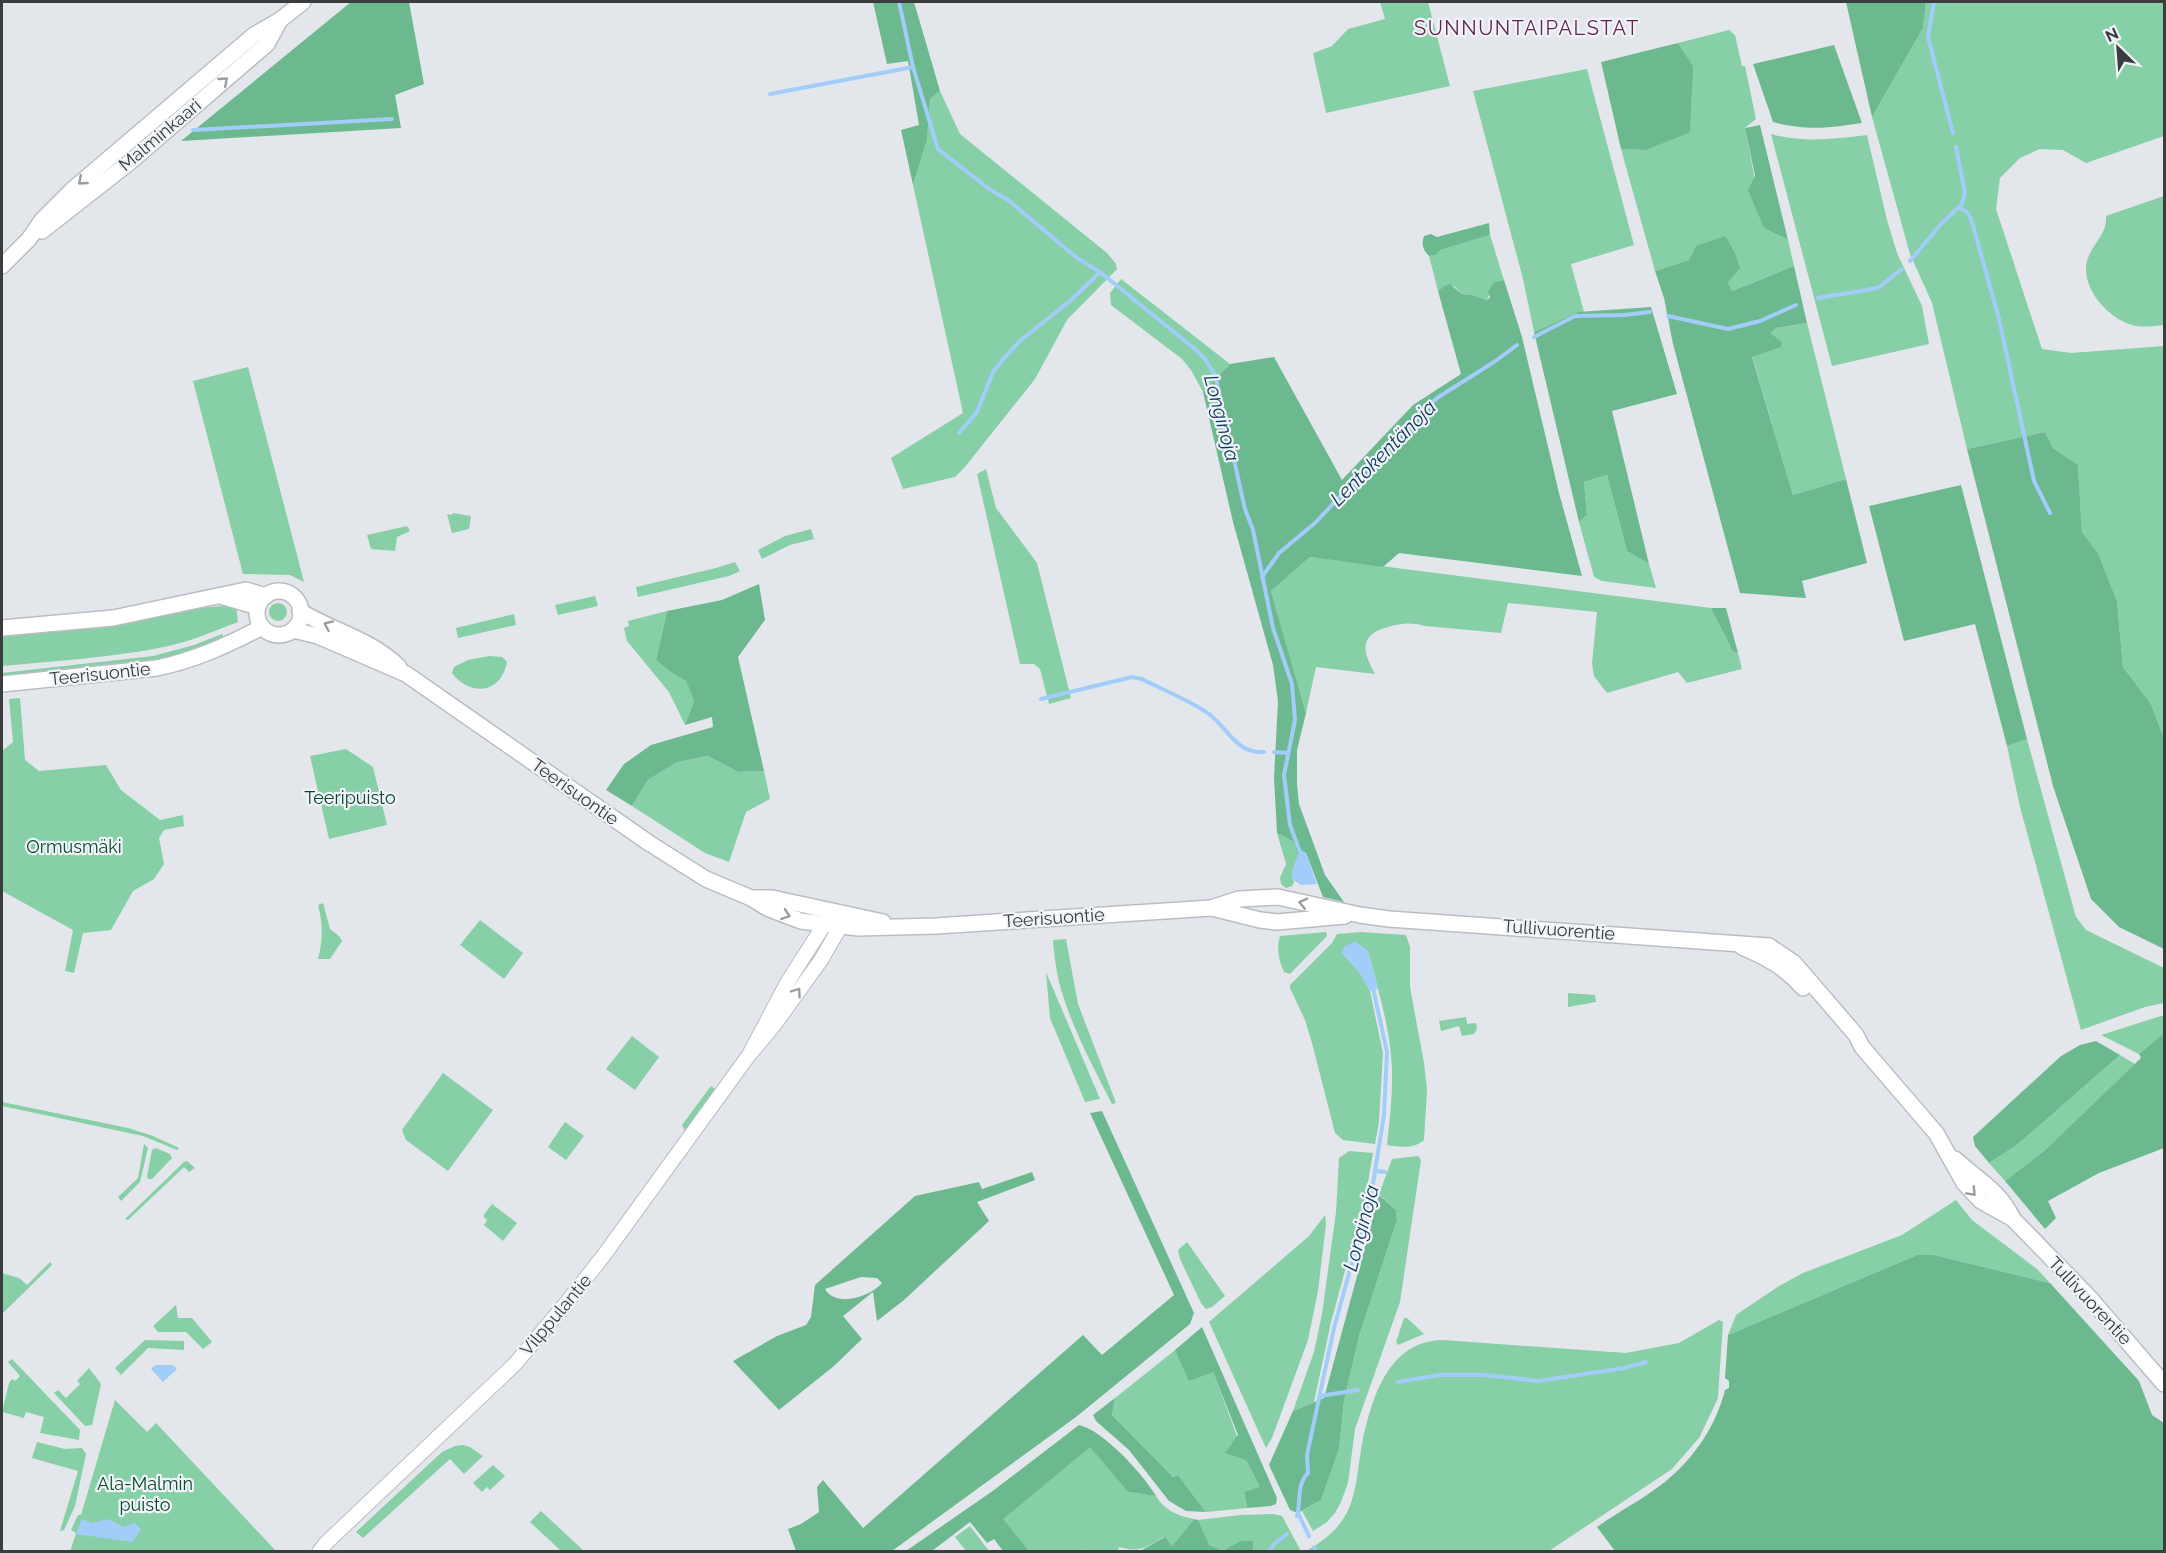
<svg xmlns="http://www.w3.org/2000/svg" width="2166" height="1553" font-family="Raleway,sans-serif">
<style>
.green{fill:#87cfa6}
.forest{fill:#6db98f;fill-rule:evenodd}
.water{fill:#a2cdfa}
.lines{fill:none;stroke-linecap:round;stroke-linejoin:round}
.stream{stroke:#a2cdfa;stroke-width:4}
.tertiary-casing{stroke:#babec2;stroke-width:16}
.secondary-casing{stroke:#babec2;stroke-width:18}
.tertiary{stroke:#fff;stroke-width:14}
.secondary{stroke:#fff;stroke-width:15}
.oneway{stroke:#9c9e9e}
.labels{text-anchor:middle;stroke-width:4.5;stroke-linejoin:round;paint-order:stroke}
.street-label{font-size:18px;fill:#3a3c3d;stroke:#f0f4f9}
.park-label{font-size:18px;fill:#0a482d;stroke:#f0f4f9}
.neighbourhood-label{font-size:20px;letter-spacing:1.5px;fill:#64264b;stroke:#f0f4f9}
.water-label{font-size:20px;font-style:italic;fill:#11385c;stroke:#f0f4f9}
</style>
<rect width="100%" height="100%" fill="#e3e7eb"/>
<g class="green">
<polygon points="1380,2 1428,2 1450,86 1326,113 1313,53 1332,46 1348,29 1385,19"/>
<polygon points="1926,2 2164,2 2164,136 2086,163 2063,150 2040,149 2020,158 2000,178 1996,209 2042,349 2071,353 2164,346 2164,738 2151,704 2123,667 2117,601 2098,553 2082,532 2078,465 2053,448 2045,432 1967,449 1932,303 1910,254 1872,117 1923,28"/>
<polygon points="1729,30 1735,35 1742,66 1745,66 1756,119 1745,128 1764,228 1788,240 1794,266 1732,291 1728,282 1689,260 1655,271 1621,149 1646,150 1693,66 1678,43"/>
<polygon points="1587,69 1634,245 1571,264 1584,312 1578,312 1534,332 1523,279 1473,91"/>
<polygon points="940,91 960,134 1107,253 1116,264 1117,269 1067,320 1035,379 965,467 955,477 903,489 891,458 963,413 913,185 927,140 930,99"/>
<path d="M1771,134c32,9 63,5 96,1l20,85 10,33 25,53 7,38 -97,22z"/>
<path d="M2164,196v129c-10,1 -22,3 -32,0 -25,-7 -54,-40 -44,-67 6,-16 19,-24 18,-42z"/>
<polygon points="1490,235 1504,280 1494,282 1487,300 1472,295 1462,294 1454,286 1444,286 1438,291 1429,256 1436,255 1441,250"/>
<polygon points="1121,279 1230,364 1203,392 1191,370 1182,359 1111,305 1110,293"/>
<polygon points="1807,323 1846,479 1793,495 1752,356 1781,346 1769,333 1776,328"/>
<polygon points="248,367 304,582 290,575 243,574 193,381"/>
<polygon points="986,469 996,508 1037,563 1071,698 1049,704 1040,669 1034,664 1020,664 977,474"/>
<polygon points="1607,475 1627,551 1649,564 1656,588 1602,581 1594,577 1579,522 1587,515 1584,482"/>
<polygon points="453,513 471,516 469,529 452,533 447,514 452,515"/>
<polygon points="407,526 410,531 397,537 395,551 371,549 367,535"/>
<polygon points="811,529 814,539 790,545 762,559 758,550 785,536"/>
<path d="M1310,557l401,51c7,16 15,27 21,43l6,2 4,16 -55,14 -9,-11 -71,21 -13,-17 -2,-12 5,-52 -89,-9 -7,30 -76,-7c-13,-4 -24,-3 -37,1 -29,8 -26,24 -13,47l-59,-7 -10,46 -35,-122z"/>
<polygon points="735,562 740,571 729,576 638,597 636,587 716,568"/>
<polygon points="595,596 598,606 558,615 555,605"/>
<circle cx="278" cy="612" r="9"/>
<path d="M236,605l2,17c-26,10 -51,21 -79,26 -52,10 -105,13 -157,18v-31l109,-9 86,-18z"/>
<polygon points="667,611 656,660 670,672 686,681 694,701 685,725 669,692 627,641 624,628 629,626 628,621"/>
<polygon points="514,614 516,625 458,638 456,628"/>
<path d="M222,634l3,4c-24,10 -48,18 -73,23l-150,16v-4l151,-17 41,-11z"/>
<path d="M489,656l13,1 5,5c-6,32 -37,35 -55,11l2,-6 14,-7z"/>
<polygon points="20,698 25,760 39,771 106,765 121,790 160,820 183,815 184,826 164,830 159,838 164,864 154,879 133,891 111,930 83,933 74,973 65,971 73,930 2,891 2,751 13,742 9,699"/>
<polygon points="2027,739 2076,917 2086,930 2164,968 2164,1003 2145,1007 2081,1030 2020,807 2007,746"/>
<polygon points="346,749 373,767 387,825 329,839 310,756"/>
<polygon points="708,756 738,772 764,771 770,799 746,812 729,862 705,853 632,806 648,780 677,762"/>
<polygon points="1277,833 1294,842 1298,856 1293,879 1294,882 1292,886 1286,888 1281,884 1280,878 1286,864"/>
<path d="M323,903l7,26 9,7 3,5 -12,18h-12c5,-19 5,-35 0,-54z"/>
<polygon points="480,920 523,953 504,979 460,945"/>
<path d="M1326,932l1,4 -37,38 -6,-2c-5,-11 -8,-24 -4,-36z"/>
<path d="M1361,932l45,3 4,12v40l14,76 3,27 -3,50c-10,9 -24,7 -37,5 3,-29 7,-59 4,-89 -3,-35 -14,-70 -23,-105l-26,2 18,20 10,18 13,62 -4,69 -4,22 -32,-4 -8,-7 -23,-90 -7,-23 -15,-32v-3l42,-42 5,-9z"/>
<path d="M1066,939l12,65 38,99 -4,1c-20,-39 -42,-80 -53,-122 -3,-13 -5,-28 -6,-42z"/>
<polygon points="1046,972 1100,1099 1085,1102 1050,1018"/>
<polygon points="1568,993 1595,995 1596,1002 1568,1007"/>
<polygon points="2164,1015 2164,1033 2139,1054 2101,1035"/>
<polygon points="1466,1017 1467,1024 1476,1023 1477,1029 1474,1034 1462,1036 1459,1026 1441,1031 1439,1021"/>
<polygon points="632,1036 659,1057 635,1090 606,1069"/>
<polygon points="2120,1055 2135,1064 2044,1151 2005,1181 1989,1163 2017,1145"/>
<polygon points="443,1073 493,1110 448,1171 406,1140 402,1130"/>
<polygon points="711,1086 715,1089 685,1131 682,1125"/>
<polygon points="2,1102 128,1128 153,1136 179,1148 177,1150 143,1136 2,1106"/>
<polygon points="565,1122 584,1136 566,1160 548,1147"/>
<polygon points="144,1144 148,1148 140,1182 121,1201 118,1197 138,1178"/>
<polygon points="156,1148 170,1154 172,1158 152,1179 148,1179 147,1176 152,1150"/>
<polygon points="1349,1151 1373,1153 1366,1194 1331,1322 1314,1402 1293,1411 1314,1352 1322,1314 1336,1212 1339,1158"/>
<polygon points="1418,1156 1421,1160 1400,1302 1355,1429 1348,1483 1341,1502 1335,1513 1327,1522 1313,1531 1302,1511 1321,1500 1339,1449 1344,1401 1359,1336 1397,1220 1396,1210 1379,1194 1392,1159"/>
<polygon points="187,1161 195,1168 189,1172 184,1167 128,1220 125,1219 184,1162"/>
<polygon points="1956,1200 1972,1220 2037,1269 2050,1283 1934,1255 1917,1255 1728,1335 1736,1315 1779,1286 1803,1273 1902,1235"/>
<polygon points="492,1204 517,1223 503,1241 484,1225 487,1220 483,1216"/>
<polygon points="1325,1215 1326,1224 1318,1291 1308,1340 1272,1438 1266,1448 1209,1322 1309,1236"/>
<polygon points="1187,1242 1225,1296 1212,1307 1206,1309 1201,1303 1180,1259 1178,1250"/>
<polygon points="50,1262 52,1265 2,1314 2,1273 19,1278 27,1285"/>
<polygon points="176,1305 178,1318 192,1318 212,1342 203,1349 186,1332 158,1332 153,1326"/>
<polygon points="1404,1318 1407,1318 1424,1334 1398,1345 1396,1342"/>
<path d="M1719,1320l4,2 -5,76 -19,40 -27,31 -123,82h-241v-1c17,-10 33,-23 41,-42 9,-21 9,-46 14,-69 10,-44 26,-98 80,-99l183,13 53,-10z"/>
<polygon points="145,1340 184,1341 184,1350 148,1348 121,1375 115,1368"/>
<polygon points="1184,1343 1203,1345 1246,1460 1261,1488 1244,1492 1247,1508 1206,1512 1178,1475 1173,1477 1112,1415 1115,1398"/>
<polygon points="12,1359 80,1430 79,1440 40,1433 44,1417 26,1412 24,1418 2,1412 9,1383 12,1379 15,1381 20,1376 8,1362"/>
<polygon points="89,1368 101,1384 92,1425 85,1426 54,1393 58,1390 66,1398 80,1384 77,1381"/>
<polygon points="115,1400 147,1432 156,1423 276,1551 70,1552 76,1533 71,1530 78,1515 81,1515"/>
<polygon points="37,1442 65,1449 82,1448 86,1454 75,1506 64,1530 60,1531 78,1471 32,1458"/>
<polygon points="463,1445 470,1447 483,1456 464,1474 450,1459 363,1538 356,1532 442,1452 455,1446"/>
<path d="M1090,1446l38,46 28,4c9,15 22,20 38,23l-22,27 -8,-9c-17,10 -25,16 -45,10l-1,4h-36l2,-2 -4,2h-51l-27,-32z"/>
<polygon points="493,1465 505,1476 490,1490 487,1487 482,1492 473,1483"/>
<polygon points="541,1511 584,1551 561,1551 530,1522"/>
<polygon points="1273,1514 1282,1516 1301,1551 1253,1551 1253,1541 1240,1541 1223,1551 1208,1545 1198,1520 1241,1515"/>
<polygon points="970,1526 989,1551 966,1551 955,1537"/>
</g>
<g class="forest">
<polygon points="351,2 409,2 424,84 395,95 401,128 181,141"/>
<polygon points="873,2 914,2 940,91 930,99 927,140 913,185 901,130 919,125 908,61 887,64"/>
<polygon points="1846,2 1926,2 1923,28 1872,117"/>
<polygon points="1678,43 1693,66 1690,132 1646,150 1621,149 1601,62"/>
<path d="M1834,45l28,78c-34,5 -55,8 -89,-1l-20,-58z"/>
<polygon points="1760,125 1788,240 1764,228 1748,190 1755,176 1745,128"/>
<path d="M1489,223l1,12 -49,15 -5,5 -7,1c-6,-6 -8,-12 -5,-20l7,-2 6,3z"/>
<polygon points="1725,236 1735,253 1740,268 1728,282 1732,291 1794,266 1807,323 1776,328 1770,333 1782,342 1781,347 1752,357 1793,495 1846,479 1867,563 1802,581 1806,598 1740,593 1673,344 1664,298 1655,271 1689,260 1696,246"/>
<polygon points="1504,280 1522,337 1559,493 1582,576 1399,553 1383,567 1310,557 1271,591 1306,713 1297,750 1297,784 1299,804 1325,875 1344,902 1323,897 1306,853 1300,852 1298,856 1294,842 1277,833 1274,778 1278,701 1273,665 1233,522 1203,392 1230,364 1274,357 1342,480 1413,405 1461,374 1438,291 1444,286 1450,284 1462,294 1472,295 1487,300 1490,297 1488,292 1494,282"/>
<polygon points="1651,307 1677,394 1612,411 1649,564 1627,551 1607,475 1584,482 1587,515 1579,522 1534,332 1578,312"/>
<polygon points="2045,432 2053,448 2078,465 2082,532 2098,553 2117,601 2123,667 2151,704 2164,738 2164,949 2119,927 2091,899 2053,786 1967,449"/>
<polygon points="1961,485 2027,739 2007,746 1975,624 1904,641 1869,506"/>
<polygon points="759,584 765,620 738,657 764,771 738,772 708,756 677,762 648,780 632,806 606,790 624,764 651,745 713,727 712,717 685,725 694,701 686,681 670,672 656,660 667,611 722,600"/>
<path d="M1711,608h15l12,45 -6,-2c-6,-16 -14,-27 -21,-43z"/>
<polygon points="2164,1033 2164,1148 2099,1173 2048,1201 2056,1218 2045,1229 2005,1181 2044,1151 2141,1058 2139,1054"/>
<polygon points="2096,1041 2120,1055 2017,1145 1989,1163 1975,1146 1973,1137 2061,1056 2080,1045"/>
<polygon points="1102,1111 1194,1313 1190,1324 1076,1417 892,1551 796,1551 788,1529 801,1524 819,1512 817,1487 823,1480 863,1528 1083,1335 1102,1355 1174,1295 1090,1113"/>
<path d="M1032,1172l3,8 -58,22 12,19 -85,79 -27,21 -4,-29 -30,24 19,23 -28,27 -55,44 -46,-49 44,-25 29,-11 5,-8 4,-32 100,-89 64,-14 3,7zM861,1277l16,1 5,5c-12,14 -46,25 -57,6z"/>
<polygon points="1379,1195 1396,1210 1397,1220 1359,1336 1344,1401 1339,1449 1321,1500 1298,1513 1290,1510 1269,1465 1293,1411 1324,1398"/>
<path d="M1917,1255h17l116,28 89,98 13,34 12,8v128h-549l-18,-24c22,-16 47,-28 69,-46 28,-23 50,-55 59,-91l4,-2v-7l-4,-3 3,-43z"/>
<polygon points="1202,1327 1277,1498 1276,1504 1271,1506 1247,1508 1244,1492 1260,1487 1246,1460 1225,1453 1238,1435 1213,1372 1189,1381 1175,1350"/>
<polygon points="1115,1398 1112,1415 1173,1477 1178,1475 1206,1512 1186,1511 1169,1501 1129,1450 1096,1421 1093,1415"/>
<path d="M1079,1425c24,5 65,50 77,71l-28,-4 -38,-45 -87,72 26,32h-26l-9,-12 -7,4 -17,-21 -38,29h-26l88,-61z"/>
<polygon points="1194,1519 1198,1520 1209,1545 1223,1551 1240,1541 1253,1541 1253,1551 1140,1551 1165,1537 1172,1546"/>
</g>
<g class="water">
<path d="M1303,851l3,2 11,31 -16,1 -9,-6c-1,-10 3,-18 8,-27z"/>
<polygon points="1355,941 1368,951 1378,989 1370,991 1360,973 1342,953 1344,947"/>
<polygon points="155,1365 173,1365 177,1369 163,1382 151,1369"/>
<polygon points="82,1519 92,1523 109,1519 123,1527 135,1523 141,1529 132,1542 76,1534"/>
</g>
<g class="lines">
<g class="stream">
<polyline points="899,2 913,67 938,149 989,189 1008,200 1077,258 1100,272 1195,349 1205,359 1215,375 1245,509 1253,530 1273,628 1292,684 1295,720 1284,775 1290,825 1302,857"/>
<polyline points="1934,2 1928,37 1953,133"/>
<polyline points="770,94 913,67"/>
<polyline points="193,130 392,119"/>
<polyline points="1959,207 1968,213 1972,222 1999,319 2034,481 2050,513"/>
<polyline points="1910,261 1941,224 1962,204 1965,193 1956,147"/>
<polyline points="1818,298 1878,288 1902,269"/>
<polyline points="1668,316 1728,329 1760,321 1796,305"/>
<polyline points="1534,337 1575,316 1624,315 1650,312"/>
<polyline points="959,433 977,412 993,372 1005,357 1021,340 1070,301 1100,272"/>
<polyline points="1262,577 1279,553 1315,523 1396,437 1437,398 1494,362 1517,345"/>
<path d="M1041,699l91,-22 10,2c19,10 51,23 67,35 19,14 27,40 55,38"/>
<polyline points="1274,752 1288,753"/>
<polyline points="1375,1171 1385,1172"/>
<polyline points="1398,1382 1440,1375 1486,1375 1538,1381 1624,1368 1646,1362"/>
<polyline points="1320,1396 1358,1390"/>
<polyline points="1298,1513 1309,1536"/>
<path d="M1297,1516c4,-13 -1,-31 11,-43l-1,-18 27,-127 38,-138 12,-75 3,-63 -14,-64"/>
<polyline points="1314,1547 1316,1552"/>
<polyline points="1269,1552 1274,1544 1287,1534"/>
</g>
<defs>
<polyline id="tertiary" points="319,1552 326,1543 515,1364 568,1301 604,1255 749,1055 775,1024 821,960 840,927 837,914 824,925 787,983 749,1055"/>
<g id="secondary">
<polyline points="42,231 130,162 267,44 280,20"/>
<polyline points="2,266 29,239 42,220 72,190 254,35 280,20 303,2"/>
<circle cx="279" cy="613" r="22"/>
<polyline points="221,596 258,607"/>
<path d="M300,611c32,20 71,28 99,56"/>
<polyline points="2,628 113,618 246,590 266,596"/>
<polyline points="293,630 318,636 406,674 649,843 706,879 751,898 767,908 801,921 858,928 936,926 1211,908 1239,899 1278,897 1360,915 1389,919 1769,946 1794,963 1856,1035 1862,1047 1936,1133 1964,1183 1981,1201 2013,1219"/>
<path d="M2,684l155,-16c38,-8 71,-23 105,-41"/>
<polyline points="751,898 772,898 883,922"/>
<polyline points="1212,908 1260,920 1277,922 1345,916"/>
<path d="M1742,947c24,10 44,21 61,41"/>
<path d="M1955,1159c23,21 44,31 58,60l76,78 75,87"/>
</g>
</defs>
<use href="#tertiary" class="tertiary-casing"/>
<use href="#secondary" class="secondary-casing"/>
<use href="#tertiary" class="tertiary"/>
<use href="#secondary" class="secondary"/>
</g>
<defs><path id="oneway-chevron" d="M-2-3.5L2.5 0L-2 3.5" fill="none" stroke-width="1.6" stroke-linecap="round" stroke-linejoin="round" transform="scale(1.5)"/></defs>
<g class="oneway">
<use href="#oneway-chevron" transform="translate(224 81) rotate(-41)"/>
<use href="#oneway-chevron" transform="translate(82 181) rotate(139)"/>
<use href="#oneway-chevron" transform="translate(328 625) rotate(-156)"/>
<use href="#oneway-chevron" transform="translate(1303 903) rotate(-167)"/>
<use href="#oneway-chevron" transform="translate(786 915) rotate(19)"/>
<use href="#oneway-chevron" transform="translate(797 992) rotate(-55)"/>
<use href="#oneway-chevron" transform="translate(1972 1192) rotate(47)"/>
</g>
<g class="labels">
<g class="street-label">
<text transform="translate(160 135) rotate(-40)" y="6">Malminkaari</text>
<text transform="translate(100 674) rotate(-6)" y="6">Teerisuontie</text>
<text transform="translate(575 792) rotate(35)" y="6">Teerisuontie</text>
<text transform="translate(1054 918) rotate(-4)" y="6">Teerisuontie</text>
<text transform="translate(1559 930) rotate(4)" y="6">Tullivuorentie</text>
<text transform="translate(2090 1301) rotate(47)" y="6">Tullivuorentie</text>
<text transform="translate(556 1315) rotate(-50)" y="6">Vilppulantie</text>
</g>
<g class="park-label">
<text x="350" y="804">Teeripuisto</text>
<text x="74" y="853">Ormusmäki</text>
<text x="145" y="1490">Ala-Malmin<tspan x="145" dy="21">puisto</tspan></text>
</g>
<g class="neighbourhood-label">
<text x="1527" y="35">SUNNUNTAIPALSTAT</text>
</g>
<g class="water-label">
<text transform="translate(1222 418) rotate(75)" y="7">Longinoja</text>
<text transform="translate(1383 453) rotate(-45)" y="7">Lentokentänoja</text>
<text transform="translate(1361 1228) rotate(-75)" y="7">Longinoja</text>
</g>
</g>
<rect width="2166" height="1553" fill="none" stroke="#3a3c3d" stroke-width="6"/>
<g transform="translate(2118 48) rotate(335)" stroke="#f0f4f9" stroke-width="4.5" paint-order="stroke">
<path d="M0-4.5L10 22L0 15L-10 22Z" fill="#3a3c3d"/>
<text y="-9" font-size="16" font-weight="bold" text-anchor="middle" fill="#3a3c3d">N</text>
</g>
</svg>
